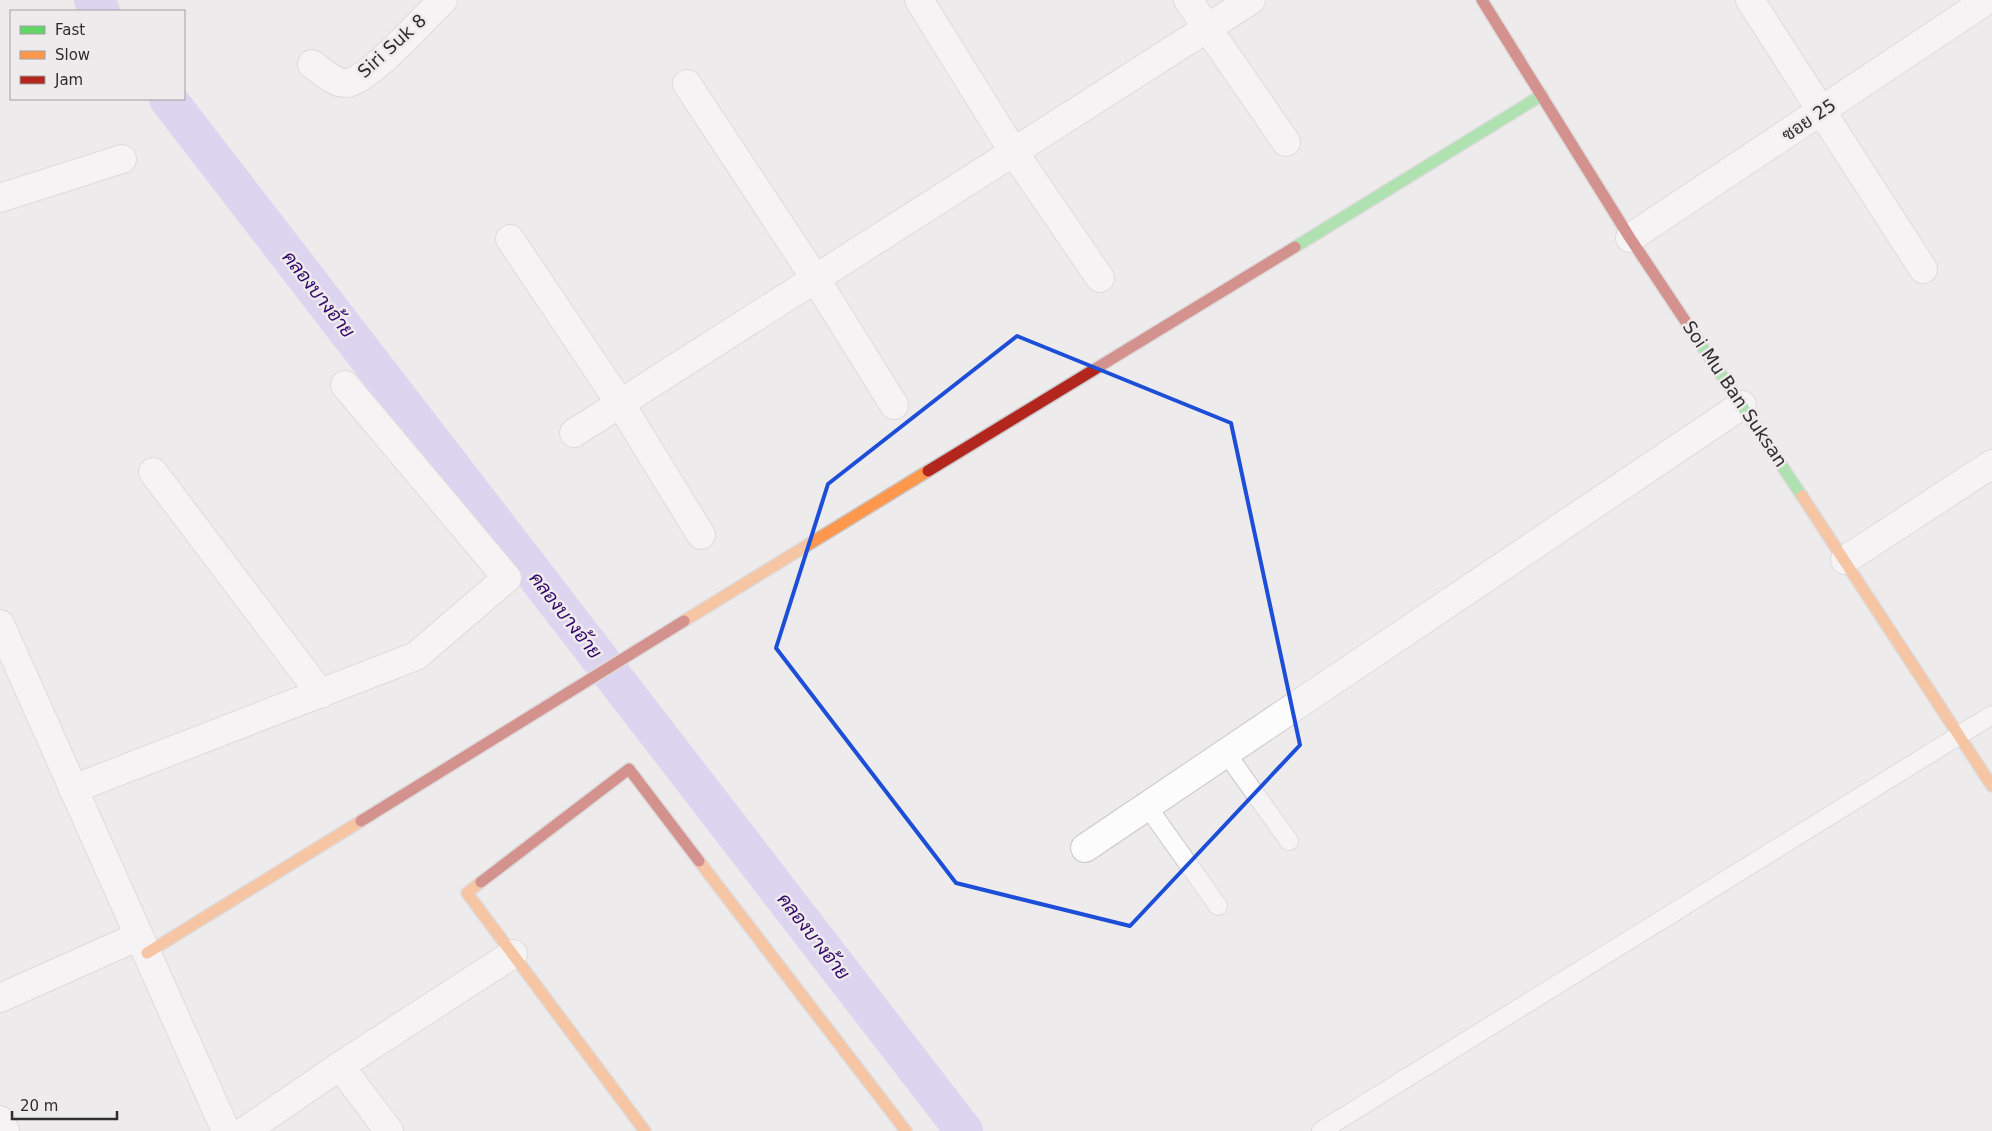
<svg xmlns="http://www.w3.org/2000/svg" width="1992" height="1131" font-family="'DejaVu Sans',Sarabun,sans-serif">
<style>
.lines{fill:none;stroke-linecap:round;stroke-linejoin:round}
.canal{stroke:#c7b9f3;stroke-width:38}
.lane-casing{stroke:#c9c7c8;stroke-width:20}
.street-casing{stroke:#c9c7c8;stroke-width:30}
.fast-casing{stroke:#c9c7c8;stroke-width:14}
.slow-casing{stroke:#c9c7c8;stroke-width:14}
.jam-casing{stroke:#c9c7c8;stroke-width:14}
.lane{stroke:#fcfcfc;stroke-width:18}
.street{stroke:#fcfcfc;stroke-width:28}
.fast{stroke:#63d668;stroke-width:11}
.slow{stroke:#ff974d;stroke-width:11}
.jam{stroke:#b3261e;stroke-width:11}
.marked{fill:none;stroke:#1d4ed8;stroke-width:4;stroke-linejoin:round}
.labels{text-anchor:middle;stroke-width:5;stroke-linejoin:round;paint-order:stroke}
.street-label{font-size:18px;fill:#2f2e2e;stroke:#efeaec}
.water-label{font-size:19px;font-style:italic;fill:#320869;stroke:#efeaec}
</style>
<rect width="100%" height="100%" fill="#eeebec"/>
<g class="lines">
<g class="canal">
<polyline points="93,0 101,11"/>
<polyline points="168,99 964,1131"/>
</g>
<defs>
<g id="lane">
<polyline points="1226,753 1289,841"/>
<polyline points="1147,806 1218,906"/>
<polyline points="1321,1131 1992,715"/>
</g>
<g id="street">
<polyline points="919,0 1013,151 1100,278"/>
<polyline points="1188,0 1286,142"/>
<polyline points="1750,0 1923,269"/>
<path d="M312,64c10,7 21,19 34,19 22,-1 79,-66 97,-83"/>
<polyline points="687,84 815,278 894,405"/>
<polyline points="0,198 122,159"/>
<polyline points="1630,238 1987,0"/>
<polyline points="510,239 620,403 701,535"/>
<polyline points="574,433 1251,0"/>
<polyline points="153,472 321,694"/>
<polyline points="1845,560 1992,464"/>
<polyline points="0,624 226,1131"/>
<polyline points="73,789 416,656 507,578 345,385"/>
<polyline points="1085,848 1742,405"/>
<polyline points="0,998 139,936"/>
<polyline points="340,1066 389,1131"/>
<polyline points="0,1120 5,1131"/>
<polyline points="245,1131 340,1066 513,954"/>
</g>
<g id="fast">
<polyline points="1295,247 1542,95"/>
<polyline points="1690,328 1802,496"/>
</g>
<g id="slow">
<polyline points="1802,496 1992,786"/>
<polyline points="684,621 928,471"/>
<polyline points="699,861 906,1131"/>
<polyline points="481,882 467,893 645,1131"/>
<polyline points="147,953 361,821"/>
</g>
<g id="jam">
<polyline points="1482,0 1630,238 1690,328"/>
<polyline points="928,471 1295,247"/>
<polyline points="361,821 684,621"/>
<polyline points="481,882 629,769 699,861"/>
</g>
</defs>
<use href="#lane" class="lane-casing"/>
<use href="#street" class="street-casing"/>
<use href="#fast" class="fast-casing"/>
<use href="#slow" class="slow-casing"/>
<use href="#jam" class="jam-casing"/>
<use href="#lane" class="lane"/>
<use href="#street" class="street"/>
<use href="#fast" class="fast"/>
<use href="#slow" class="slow"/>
<use href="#jam" class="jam"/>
</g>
<path d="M0 0H1992V1131H0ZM1017,336l214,87 69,322 -170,181 -174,-43 -180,-235 52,-164z" fill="#eeebec" fill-opacity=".55" fill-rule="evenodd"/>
<path class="marked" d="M1017,336l214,87 69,322 -170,181 -174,-43 -180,-235 52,-164z"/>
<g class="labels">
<g class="street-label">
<text transform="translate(392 46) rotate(-42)" y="6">Siri Suk 8</text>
<text transform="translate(1809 120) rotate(-34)" y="6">ซอย 25</text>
<text transform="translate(1735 394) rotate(56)" y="6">Soi Mu Ban Suksan</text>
</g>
<g class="water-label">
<text transform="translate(319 294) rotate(52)" y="7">คลองบางอ้าย</text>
<text transform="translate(566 615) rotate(52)" y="7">คลองบางอ้าย</text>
<text transform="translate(814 936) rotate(52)" y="7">คลองบางอ้าย</text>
</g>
</g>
<rect x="10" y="10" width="175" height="90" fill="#efeaec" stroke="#a29fa0"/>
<rect x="20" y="26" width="25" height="8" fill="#63d668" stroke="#a29fa0"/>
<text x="55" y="35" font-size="15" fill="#2f2e2e">Fast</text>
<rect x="20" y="51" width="25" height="8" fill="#ff974d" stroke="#a29fa0"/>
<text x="55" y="60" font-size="15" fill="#2f2e2e">Slow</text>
<rect x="20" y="76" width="25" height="8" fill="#b3261e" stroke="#a29fa0"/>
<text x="55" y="85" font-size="15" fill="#2f2e2e">Jam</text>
<path d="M12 1111v8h105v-8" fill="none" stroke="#2f2e2e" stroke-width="2.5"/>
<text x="20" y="1111" font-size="15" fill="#2f2e2e" stroke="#efeaec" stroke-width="4" paint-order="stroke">20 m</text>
</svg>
